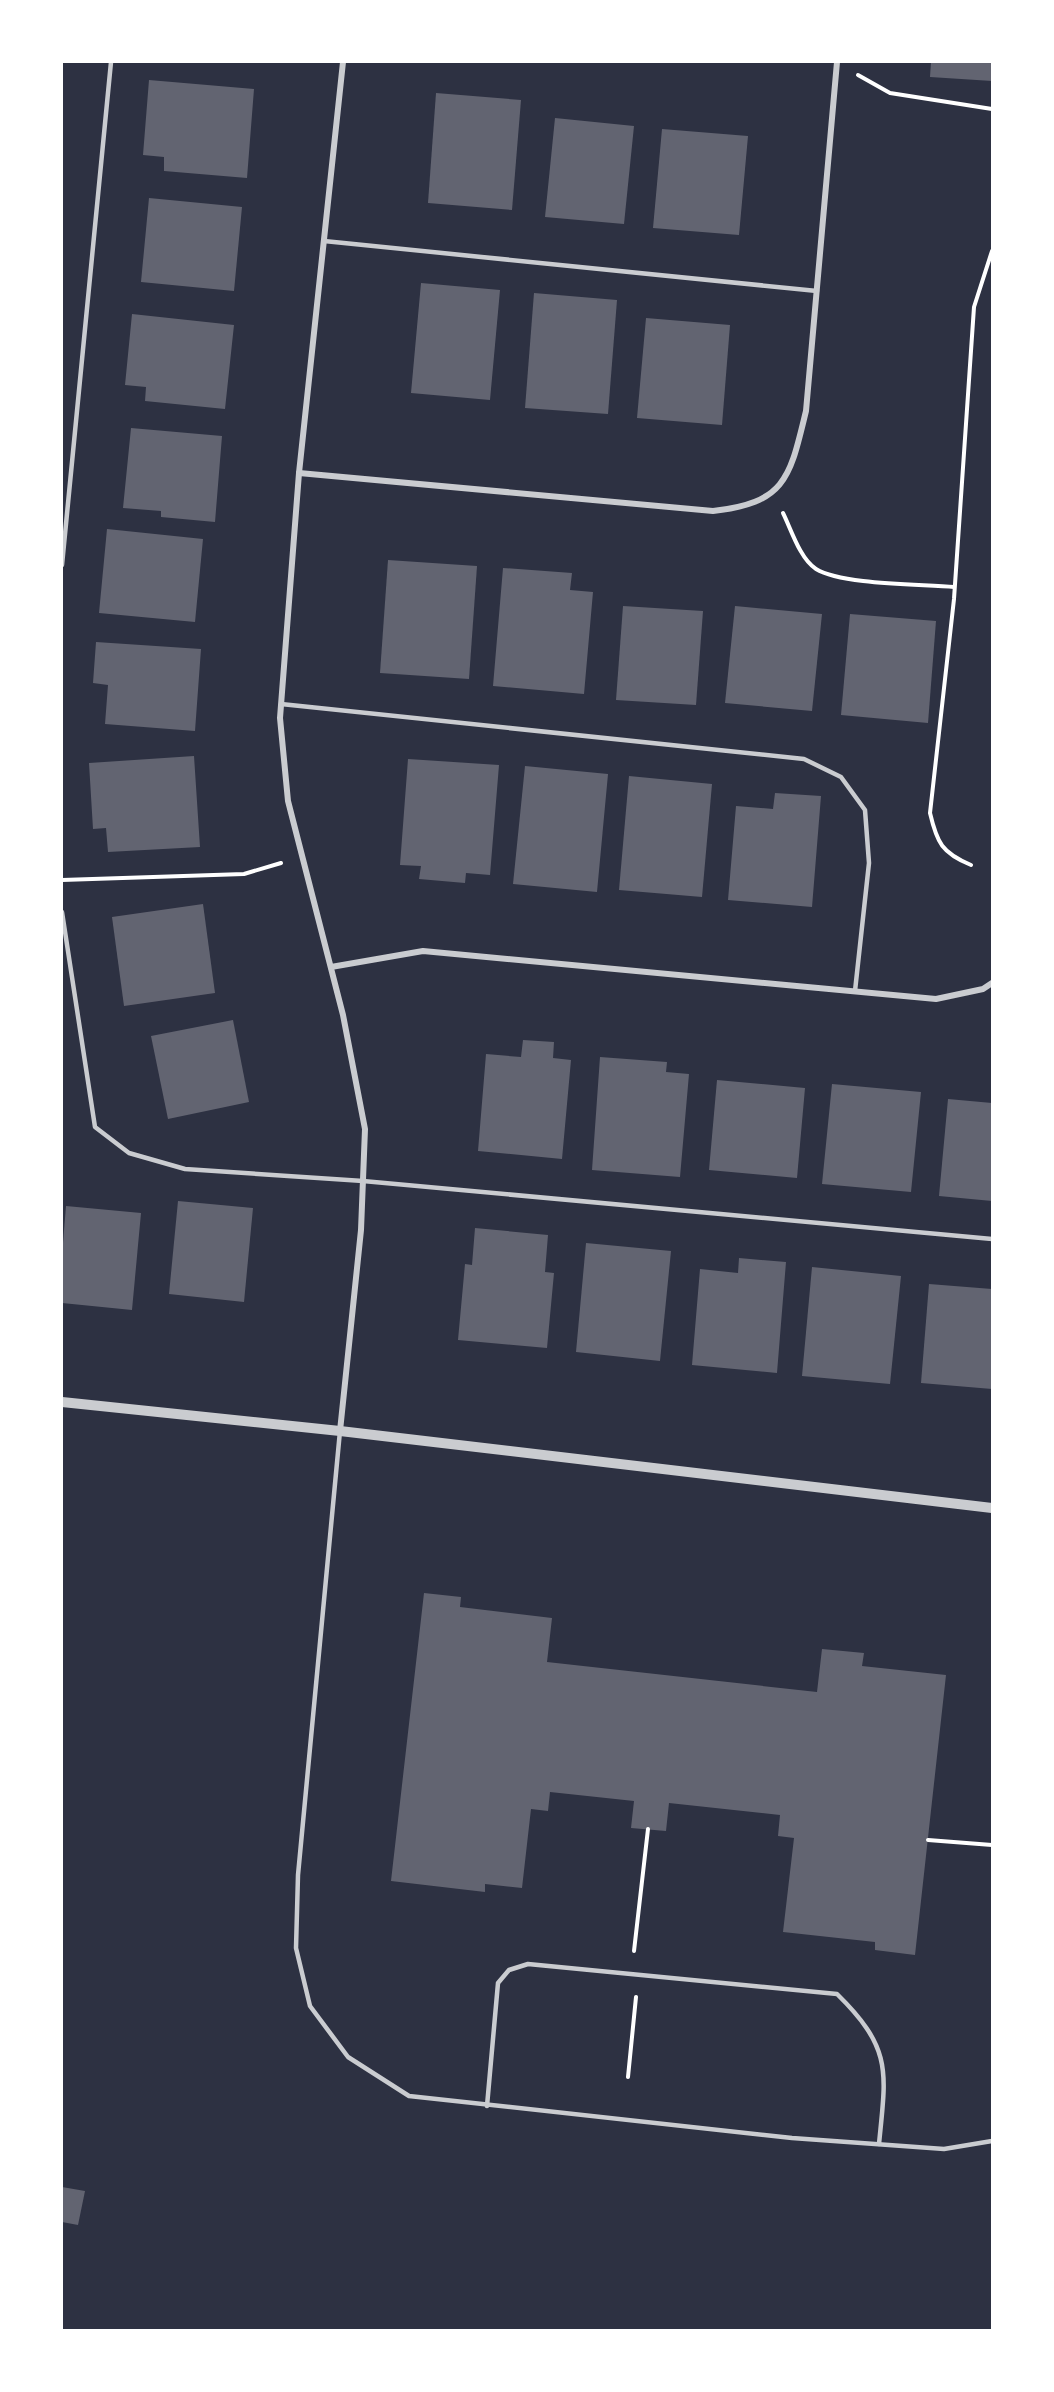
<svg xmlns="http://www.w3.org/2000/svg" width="1054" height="2392" font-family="'Noto Sans',sans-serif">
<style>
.building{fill:#626471}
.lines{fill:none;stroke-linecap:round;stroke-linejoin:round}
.path{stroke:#fff;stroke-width:4}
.service{stroke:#caccd0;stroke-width:4.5}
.minor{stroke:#caccd0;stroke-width:6}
.tertiary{stroke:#caccd0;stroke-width:10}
</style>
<rect width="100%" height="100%" fill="#2d3142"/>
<g class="building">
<polygon points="931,62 992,62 992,81 930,77"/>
<polygon points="149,80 254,89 247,178 164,171 164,157 143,155"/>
<polygon points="436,93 521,100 512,210 428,203"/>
<polygon points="555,118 634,126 624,224 545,217"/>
<polygon points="662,129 748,136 739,235 653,228"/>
<polygon points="149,198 242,207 234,291 141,282"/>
<polygon points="421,283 500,290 490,400 411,393"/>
<polygon points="534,293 617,300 608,414 525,408"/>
<polygon points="132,314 234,325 225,409 145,401 146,387 125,385"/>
<polygon points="646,318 730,325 722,425 637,418"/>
<polygon points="131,428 222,436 215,522 161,517 161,511 123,508"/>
<polygon points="107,529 203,539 195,622 99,613"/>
<polygon points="388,560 477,566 469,679 380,673"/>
<polygon points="503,568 572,573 570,590 593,592 584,694 493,686"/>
<polygon points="623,606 703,611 696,705 616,700"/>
<polygon points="735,606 822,614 812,711 725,703"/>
<polygon points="850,614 936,621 928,723 841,715"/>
<polygon points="96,642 201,649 195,731 105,724 108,685 93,683"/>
<polygon points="194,756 200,847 108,852 106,828 93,829 89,763"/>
<polygon points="408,759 499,765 490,875 466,873 465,883 419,879 421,866 400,865"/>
<polygon points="525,766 608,774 597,892 513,884"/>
<polygon points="629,776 712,784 702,897 619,890"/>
<polygon points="775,793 821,796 812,907 728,900 736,806 773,809"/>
<polygon points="203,904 215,993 124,1006 112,917"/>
<polygon points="233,1020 249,1102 168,1119 151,1036"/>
<polygon points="523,1040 554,1042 553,1058 571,1060 562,1159 478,1151 486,1054 521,1057"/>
<polygon points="600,1057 667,1062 666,1072 689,1074 680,1177 592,1170"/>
<polygon points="717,1080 805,1088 797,1178 709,1170"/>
<polygon points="832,1084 921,1092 911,1192 822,1184"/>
<polygon points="948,1099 992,1103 992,1201 939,1196"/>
<polygon points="178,1201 253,1208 244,1302 169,1294"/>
<polygon points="66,1206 141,1213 132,1310 62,1303 62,1255"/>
<polygon points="475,1228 548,1235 545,1272 554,1273 547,1348 458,1340 465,1264 472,1265"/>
<polygon points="586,1243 671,1251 660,1361 576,1352"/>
<polygon points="739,1258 786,1262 777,1373 692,1365 700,1269 738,1273"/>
<polygon points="812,1267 901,1276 890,1384 802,1376"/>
<polygon points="929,1284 992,1289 992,1389 921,1383"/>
<polygon points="424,1593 461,1597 460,1607 552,1618 547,1662 817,1692 822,1649 864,1653 862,1666 946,1675 915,1955 875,1950 875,1942 783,1932 794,1838 778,1836 780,1815 669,1803 666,1831 631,1828 634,1801 550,1792 548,1811 531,1809 522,1888 485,1884 485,1892 391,1881"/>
<polygon points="62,2187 85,2191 78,2225 62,2222"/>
</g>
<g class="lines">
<g class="path">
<polyline points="858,75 890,93 992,109"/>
<path d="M783,513c8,16 17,46 33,56 26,16 105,15 138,18"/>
<path d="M971,865c-29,-12 -34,-22 -41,-52l24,-214 20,-292 18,-56"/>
<polyline points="62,880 244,874 281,863"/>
<polyline points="928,1840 992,1845"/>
<polyline points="634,1951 648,1829"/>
<polyline points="628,2077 636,1997"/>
</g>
<g class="service">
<polyline points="324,241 817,291"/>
<polyline points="62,565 111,62"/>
<polyline points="281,704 804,759 841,777 865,810 869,863 855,991"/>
<polyline points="62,912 95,1127 129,1153 185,1169 363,1181 992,1239"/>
<polyline points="340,1431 298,1875 296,1948 310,2006 348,2057 409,2096 792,2138 944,2149 992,2141"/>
<path d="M487,2106l11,-123 11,-13 19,-6 309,30c56,55 49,78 42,150"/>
</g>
<g class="minor">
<path d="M299,473l414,38c74,-8 77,-35 93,-100l31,-349"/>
<polyline points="331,967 423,951 936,999 983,989 992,983"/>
<polyline points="340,1431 361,1230 365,1129 343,1015 288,801 280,718 299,473 343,62"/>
</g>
<polyline class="tertiary" points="62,1402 340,1431 992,1508"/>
</g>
<rect width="1054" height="2392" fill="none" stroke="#ffffff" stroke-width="126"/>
</svg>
